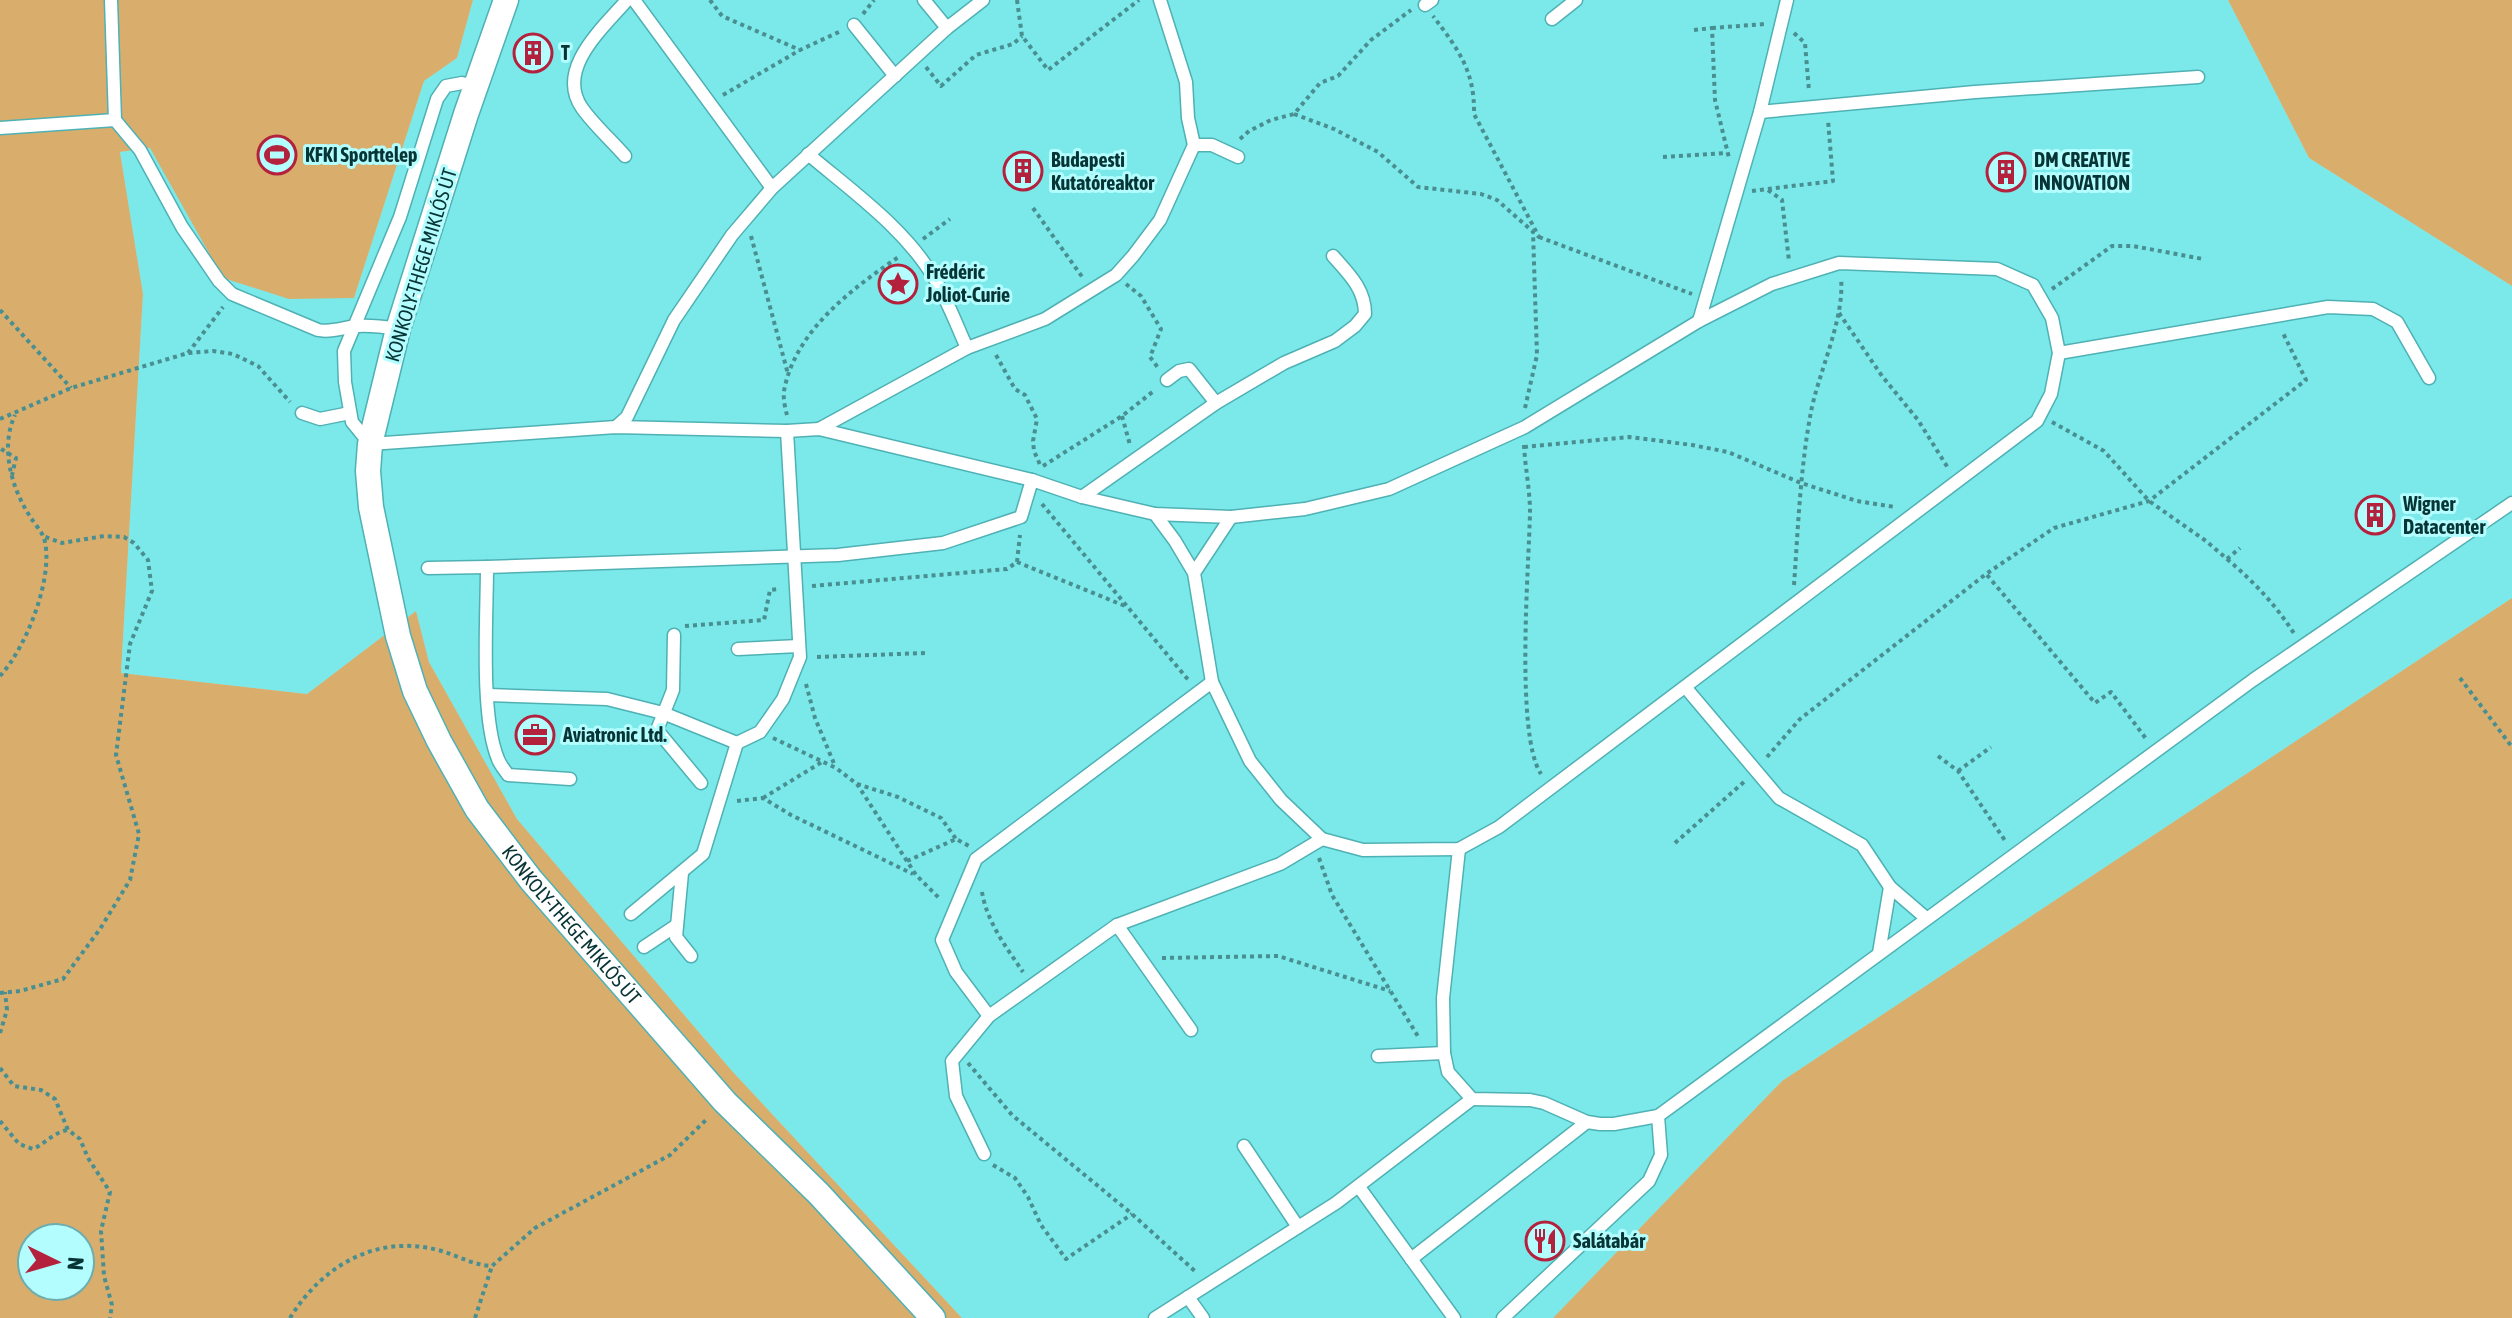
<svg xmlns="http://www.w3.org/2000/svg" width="2512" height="1318" font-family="'Asap Condensed',sans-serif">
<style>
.built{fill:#7be8e9}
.green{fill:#d9ae6d;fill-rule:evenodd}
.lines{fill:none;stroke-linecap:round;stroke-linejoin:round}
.lane-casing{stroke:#4fb1b4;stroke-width:15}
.street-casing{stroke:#4fb1b4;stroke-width:27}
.path{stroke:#498f91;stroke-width:4;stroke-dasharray:4 4;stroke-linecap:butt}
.lane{stroke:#fff;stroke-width:12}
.street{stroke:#fff;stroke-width:24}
.labels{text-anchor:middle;stroke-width:6;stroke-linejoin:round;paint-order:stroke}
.poi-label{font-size:20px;font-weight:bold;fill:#073435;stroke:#b3fdff;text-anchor:start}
.street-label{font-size:20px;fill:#073435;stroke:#b3fdff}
</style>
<rect width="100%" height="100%" fill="#93f3f6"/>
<polygon class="built" points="473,0 2228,0 2309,158 2512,286 2512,598 1782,1081 1553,1318 962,1318 732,1071 517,819 429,662 416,611 307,694 121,673 143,294 120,152 150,148 157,159 354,298 424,81 457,58"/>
<g class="green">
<path d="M0,0h473l-16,58 -33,23 -70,217 -65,1 -66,-21 -73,-130 -30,4 23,142 -22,379 186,21 109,-83 13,51 88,157 215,252 230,247h-962zM32,1238h48v48h-48z"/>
<polygon points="2228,0 2512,0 2512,286 2309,158"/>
<polygon points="2512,598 2512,1318 1553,1318 1782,1081"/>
</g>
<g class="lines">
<defs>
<g id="lane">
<path d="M111,0l4,120 25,30 42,77 37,54 13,13 86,36c14,3 26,-3 40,-4 13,-1 27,1 40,3"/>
<polyline points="634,0 772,188"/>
<polyline points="924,0 947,28"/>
<polyline points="1425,5 1432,0"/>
<polyline points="1552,19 1576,0"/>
<polyline points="854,25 895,76"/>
<polyline points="476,86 462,83 446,86 437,99 400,217 344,351 345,382 352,422 370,444 616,427 787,431 819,429 1032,480 1082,497 1155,514 1231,517"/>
<polyline points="1760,112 1975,92 2198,77"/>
<polyline points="0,128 115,120"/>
<polyline points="1194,145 1212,145 1238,157"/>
<path d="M808,154c45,38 98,75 128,127 12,21 21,45 31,67"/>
<path d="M625,156c-14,-16 -31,-31 -43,-48 -27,-39 21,-80 45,-108"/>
<polyline points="1699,321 1760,112 1787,0"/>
<polyline points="2059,353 2328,307 2373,309 2397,322 2429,378"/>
<polyline points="1167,380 1179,371 1189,369 1216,403"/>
<polyline points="302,413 320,419 350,413"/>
<polyline points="616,427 627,417 674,320 732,235 772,188 947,28 983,0"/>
<polyline points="819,429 967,348 1045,319 1116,275 1133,256 1160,220 1194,145 1188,118 1186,82 1160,0"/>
<path d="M1082,497l134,-94 68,-40 51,-22 20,-15 10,-12c0,-25 -16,-40 -32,-58"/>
<polyline points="1155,514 1175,541 1194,573 1212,682 1250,761 1281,800 1322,839 1363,850 1459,849 1499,827 2037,421 2051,394 2059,353 2052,318 2033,285 1997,269 1839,263 1772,284 1699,321 1525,427 1389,489 1305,509 1231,517 1194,573"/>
<polyline points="428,568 487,567"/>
<polyline points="674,635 673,690 657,730 701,783"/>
<polyline points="738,649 799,646"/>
<polyline points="1686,688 1779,798 1862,845 1890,887 1926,918"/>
<polyline points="488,695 607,699 663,713 737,743"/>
<path d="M570,779l-62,-4c-3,-5 -8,-10 -10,-16 -18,-43 -11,-142 -11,-192l351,-12 105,-12 78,-26 11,-37"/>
<polyline points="1459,849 1443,998 1444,1053 1448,1072 1472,1099 1530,1100 1544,1103 1587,1122 1600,1124 1614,1124 1658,1116 2253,680 2512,503"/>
<polyline points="682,873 676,937 691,956"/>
<polyline points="631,914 703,854 737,743 760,732 783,699 800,657 787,431"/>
<polyline points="1117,925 1191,1030"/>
<polyline points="644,947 677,925"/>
<polyline points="1879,953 1890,887"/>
<polyline points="989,1016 956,972 942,940 976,859 1212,682"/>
<polyline points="1378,1056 1444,1053"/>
<polyline points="1244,1146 1298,1227"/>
<polyline points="984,1154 956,1096 952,1061 989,1016 1117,925 1280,864 1322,839"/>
<polyline points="1359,1187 1454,1318"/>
<polyline points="1411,1259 1587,1122"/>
<polyline points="1188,1297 1203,1318"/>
<polyline points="1155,1318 1336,1203 1472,1099"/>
<polyline points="1503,1318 1649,1181 1661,1155 1658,1116"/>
</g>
<g id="street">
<path id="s1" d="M506,0l-40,114 -68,215 -28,115 -2,27 3,36 27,129 17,55 24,50 38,68 54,71 194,222 94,92 114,124"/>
</g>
</defs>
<use href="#lane" class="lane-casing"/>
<use href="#street" class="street-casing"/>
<g class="path">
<polyline points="710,0 722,16 800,50 841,31"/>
<polyline points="1017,0 1022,36 1048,70 1139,0"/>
<polyline points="863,14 874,0"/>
<polyline points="1712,28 1765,24"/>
<polyline points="1694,30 1712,28 1715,100 1729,158"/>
<polyline points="1794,33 1805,43 1809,91"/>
<polyline points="926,67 941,86 976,55 1013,44 1022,36"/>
<polyline points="723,95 800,50"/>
<path d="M1294,114l40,15 44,23 40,35 63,7 16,6 42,37 -65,-123c1,-43 -16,-65 -41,-98"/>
<polyline points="1240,139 1249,131 1271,120 1294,114 1320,83 1338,76 1371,40 1411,10"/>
<polyline points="1663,157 1727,153"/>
<polyline points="1768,190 1782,200 1789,261"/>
<polyline points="1752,191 1833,181 1828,120"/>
<polyline points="1033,208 1083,278"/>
<polyline points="751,236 788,374"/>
<polyline points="1539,237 1692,294"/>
<polyline points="923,239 950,219"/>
<polyline points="1126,284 1141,296 1161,329 1150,357 1159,369"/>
<polyline points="2052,289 2112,246 2133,246 2203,259"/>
<polyline points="0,310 71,388"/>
<polyline points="1839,313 1882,376 1918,420 1948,468"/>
<polyline points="188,353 223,307"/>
<polyline points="996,355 1015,389 1025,395 1037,419 1033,441 1034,451 1041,467"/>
<polyline points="1525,408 1537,355 1533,232"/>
<path d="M787,415c-2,-7 -4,-17 -3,-24 11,-61 69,-103 116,-135"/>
<polyline points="1122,416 1130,445"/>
<polyline points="0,419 71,388 188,353 213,351 233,354 258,366 290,402"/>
<polyline points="2052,422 2104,451 2149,501 2206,541 2227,559 2240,548"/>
<path d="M1524,445c1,22 6,45 6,67 -1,54 -15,223 11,262"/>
<polyline points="1524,447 1629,437 1692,445 1728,452 1801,483 1857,501 1895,507"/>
<polyline points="1,449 16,458 12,475"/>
<polyline points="1043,466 1122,416 1155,390"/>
<polyline points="1042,504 1190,682"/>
<path d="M2227,559c27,23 49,46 68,76"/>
<polyline points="1017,562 1125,606"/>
<polyline points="1987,575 2095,703 2111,692 2147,740"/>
<path d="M1794,585c4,-56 6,-112 16,-168 7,-42 35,-97 31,-139"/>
<polyline points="812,586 1007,569 1017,562 1020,535"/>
<polyline points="685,626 764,620 770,590 779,589"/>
<polyline points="817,657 925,653"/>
<path d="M0,676c26,-28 55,-100 44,-138 -3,-7 -9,-14 -13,-20 -20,-30 -31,-71 -16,-103"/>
<polyline points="2460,678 2512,747"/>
<polyline points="806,684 815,718 835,766"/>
<polyline points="773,738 836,768 857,784 916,875 940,899"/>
<polyline points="1938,756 1958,771 2006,842"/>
<polyline points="1767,757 1800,719 1986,574 2054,528 2149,501 2306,380 2282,331"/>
<polyline points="1958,771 1991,747"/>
<polyline points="857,784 898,797 941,818 956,839"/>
<polyline points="763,798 822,762"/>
<polyline points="737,801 763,798 791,815 913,874"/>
<polyline points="1675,843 1745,781"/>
<polyline points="1319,858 1332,895 1419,1038"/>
<polyline points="907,861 956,839 969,846"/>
<path d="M982,892c5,30 24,55 41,80"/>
<polyline points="1162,958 1278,956 1390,991"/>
<polyline points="0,993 20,991 63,979 100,929 130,880 139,834 116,755 130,644 152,591 148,560 134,543 124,537 104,536 62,543 43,536"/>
<polyline points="0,1033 7,1010 5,992"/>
<polyline points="968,1063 1012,1115 1132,1214 1197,1273"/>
<polyline points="0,1068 14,1086 41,1090 55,1099 68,1130 80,1139 88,1158 110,1192 101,1231 104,1276 112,1305 110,1318"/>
<path d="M0,1121l19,23 14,5c13,-6 20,-16 34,-19"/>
<polyline points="993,1165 1015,1178 1028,1197 1041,1225 1066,1259 1132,1214"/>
<path d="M290,1318c32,-52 86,-84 148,-68 19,5 34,15 54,16l43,-38 135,-73 38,-37"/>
<polyline points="475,1318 492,1266"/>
</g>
<use href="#lane" class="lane"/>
<use href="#street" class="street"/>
</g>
<defs>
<symbol id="building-ring" viewBox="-11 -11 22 22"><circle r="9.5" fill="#b3fdff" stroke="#b4213c" stroke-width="1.5"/><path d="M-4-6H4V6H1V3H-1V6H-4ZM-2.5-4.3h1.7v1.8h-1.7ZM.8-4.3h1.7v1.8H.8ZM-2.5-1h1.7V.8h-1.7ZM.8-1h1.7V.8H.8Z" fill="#b4213c"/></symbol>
<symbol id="stadium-ring" viewBox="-11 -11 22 22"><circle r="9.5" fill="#b3fdff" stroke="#b4213c" stroke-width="1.5"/><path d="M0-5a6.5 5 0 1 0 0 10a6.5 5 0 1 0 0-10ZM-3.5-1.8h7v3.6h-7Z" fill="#b4213c"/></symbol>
<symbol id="sight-ring" viewBox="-11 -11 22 22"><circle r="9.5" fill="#b3fdff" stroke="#b4213c" stroke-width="1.5"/><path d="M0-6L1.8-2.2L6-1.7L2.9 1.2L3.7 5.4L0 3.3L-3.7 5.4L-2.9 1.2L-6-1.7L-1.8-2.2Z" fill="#b4213c"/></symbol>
<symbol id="office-ring" viewBox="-11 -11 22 22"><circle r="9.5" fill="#b3fdff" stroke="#b4213c" stroke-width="1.5"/><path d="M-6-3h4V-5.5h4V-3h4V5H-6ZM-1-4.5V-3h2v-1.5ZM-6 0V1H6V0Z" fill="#b4213c"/></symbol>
<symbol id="restaurant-ring" viewBox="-11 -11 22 22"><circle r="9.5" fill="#b3fdff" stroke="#b4213c" stroke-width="1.5"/><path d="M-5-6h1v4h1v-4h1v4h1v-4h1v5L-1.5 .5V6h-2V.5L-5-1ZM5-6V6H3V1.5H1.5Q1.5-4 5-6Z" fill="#b4213c"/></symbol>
</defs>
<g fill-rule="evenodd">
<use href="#building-ring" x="511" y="31" width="44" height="44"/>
<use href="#stadium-ring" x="255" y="133" width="44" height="44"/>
<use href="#building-ring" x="1001" y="149" width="44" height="44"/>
<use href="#building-ring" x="1984" y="150" width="44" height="44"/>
<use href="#sight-ring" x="876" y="262" width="44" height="44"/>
<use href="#building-ring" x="2353" y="493" width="44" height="44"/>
<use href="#office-ring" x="513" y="713" width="44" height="44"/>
<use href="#restaurant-ring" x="1523" y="1219" width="44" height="44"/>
</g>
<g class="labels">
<g class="poi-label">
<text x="561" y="60">T</text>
<text x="305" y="162">KFKI Sporttelep</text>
<text x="1051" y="167">Budapesti<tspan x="1051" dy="23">Kutatóreaktor</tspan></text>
<text x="2034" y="167">DM CREATIVE<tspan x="2034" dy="23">INNOVATION</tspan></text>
<text x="926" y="279">Frédéric<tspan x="926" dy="23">Joliot-Curie</tspan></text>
<text x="2403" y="511">Wigner<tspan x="2403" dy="23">Datacenter</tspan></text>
<text x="563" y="742">Aviatronic Ltd.</text>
<text x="1573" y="1248">Salátabár</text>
</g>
<g class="street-label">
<text transform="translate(421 265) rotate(-73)" y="7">KONKOLY-THEGE MIKLÓS ÚT</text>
<text dy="7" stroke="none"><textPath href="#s1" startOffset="1000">KONKOLY-THEGE MIKLÓS ÚT</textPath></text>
</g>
</g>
<g transform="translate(56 1262) rotate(95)"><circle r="38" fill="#b3fdff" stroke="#6eadae" stroke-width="2"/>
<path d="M0-6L14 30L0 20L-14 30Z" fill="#b4213c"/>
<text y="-12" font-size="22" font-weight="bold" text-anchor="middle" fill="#073435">N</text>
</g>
</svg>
